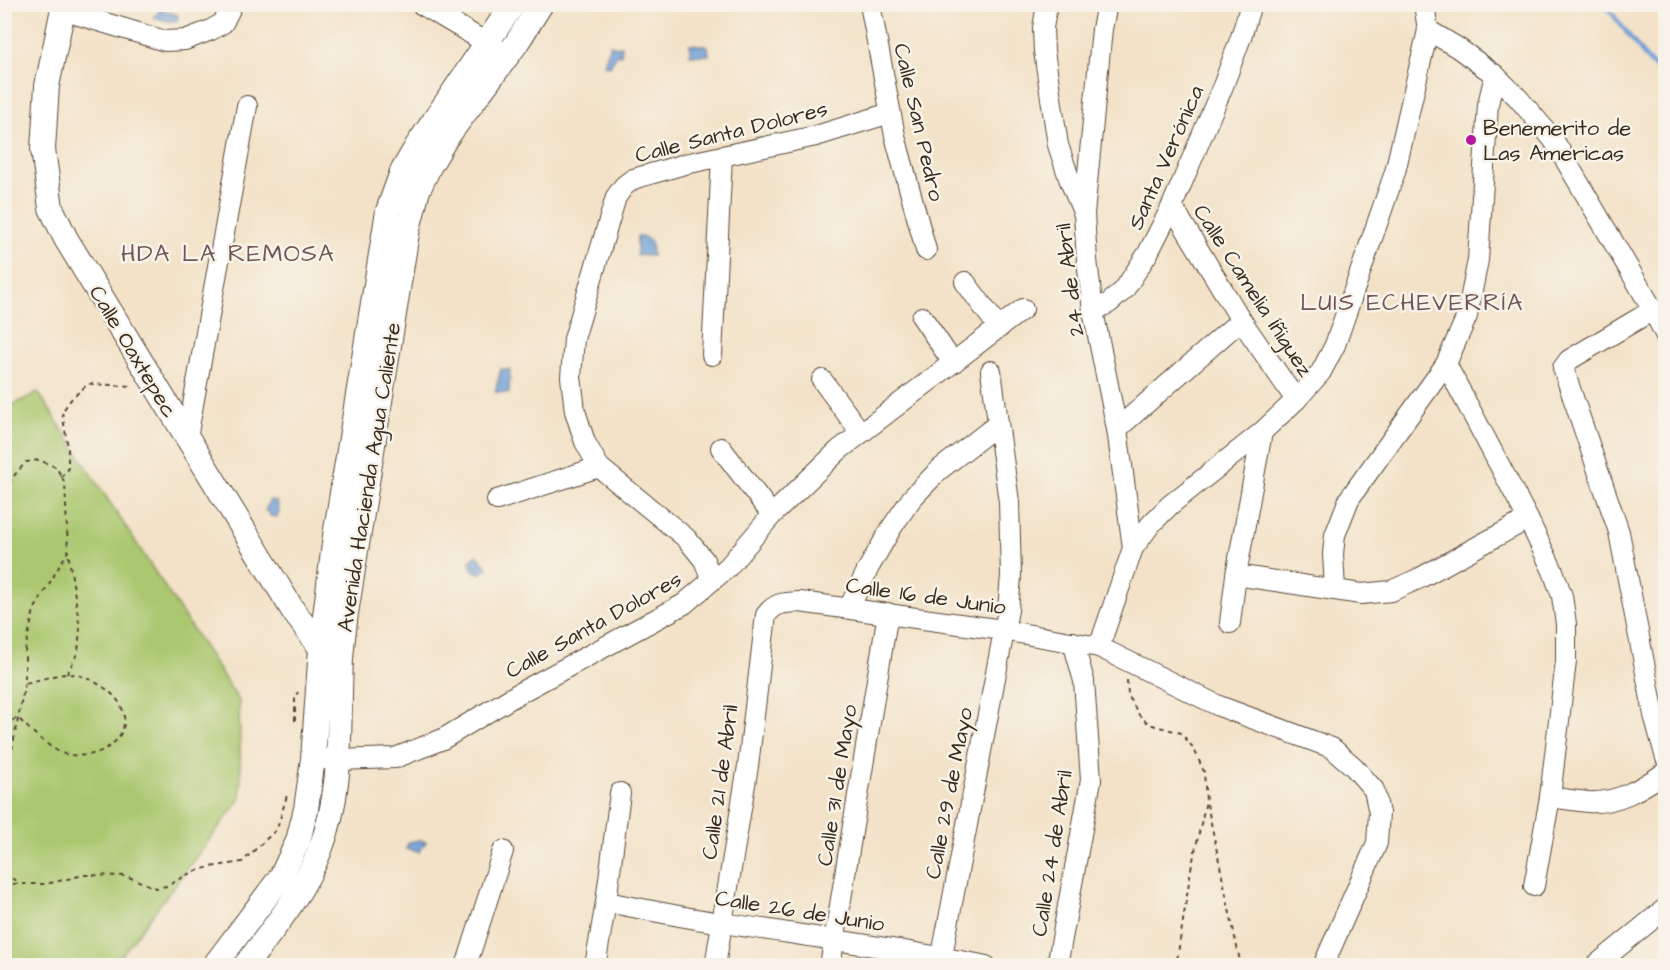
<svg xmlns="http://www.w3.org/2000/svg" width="1670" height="970" font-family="'Architects Daughter',sans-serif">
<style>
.green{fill:#abc86f;stroke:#737946;stroke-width:1.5}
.water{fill:#6f9fd8;stroke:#55647b;stroke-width:1.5}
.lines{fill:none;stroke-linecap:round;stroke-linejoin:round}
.stream{stroke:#6f9fd8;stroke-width:4.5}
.minor-casing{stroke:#574637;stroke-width:22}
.major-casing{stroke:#574637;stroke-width:26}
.path{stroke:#574637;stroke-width:2;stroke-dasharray:4.5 4.5;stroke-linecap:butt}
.minor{stroke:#fff;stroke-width:20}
.major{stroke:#fff;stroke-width:24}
.poi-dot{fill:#b5179e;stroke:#f7f3e8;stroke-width:2}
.labels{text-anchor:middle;stroke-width:5;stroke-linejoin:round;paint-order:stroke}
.street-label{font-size:22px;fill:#3b2a1e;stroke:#f7f3e8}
.poi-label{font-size:22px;fill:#3b2a1e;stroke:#f7f3e8;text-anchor:start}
.neighbourhood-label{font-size:24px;letter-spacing:1.5px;fill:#725557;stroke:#f7f3e8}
</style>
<rect width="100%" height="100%" fill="#f7f3e8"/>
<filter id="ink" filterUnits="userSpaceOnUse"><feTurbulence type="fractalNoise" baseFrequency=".0167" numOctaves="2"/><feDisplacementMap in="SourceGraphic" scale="12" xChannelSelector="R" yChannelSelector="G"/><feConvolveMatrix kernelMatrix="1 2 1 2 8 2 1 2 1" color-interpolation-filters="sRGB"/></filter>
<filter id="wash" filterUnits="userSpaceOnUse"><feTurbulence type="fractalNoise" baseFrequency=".008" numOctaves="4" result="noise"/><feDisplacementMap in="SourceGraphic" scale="24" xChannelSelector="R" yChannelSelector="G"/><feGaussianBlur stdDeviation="1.35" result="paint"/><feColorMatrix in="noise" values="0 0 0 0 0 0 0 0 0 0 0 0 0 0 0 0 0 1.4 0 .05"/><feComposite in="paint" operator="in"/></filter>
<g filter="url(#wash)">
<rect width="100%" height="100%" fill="#f3e2c7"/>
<polygon class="green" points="38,392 239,701 241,798 114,965 5,965 5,409"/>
<g class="water">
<polygon points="159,7 162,10 178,15 177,21 175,22 155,18 154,16 158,14"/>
<polygon points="690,44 708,46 709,55 690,55"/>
<polygon points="610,45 618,47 619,46 622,46 621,55 617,54 610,66 604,65"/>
<polygon points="637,236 642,236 651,242 652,256 637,255"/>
<polygon points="501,369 510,370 509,393 495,392"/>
<polygon points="270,500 277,502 279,512 277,517 270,516 269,512 265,511"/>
<polygon points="477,555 488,568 481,573 476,572 472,569 470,561"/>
<polygon points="420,840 426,842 419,852 406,849 409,842"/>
</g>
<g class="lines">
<polyline class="stream" points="1605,4 1649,62 1666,75"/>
</g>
</g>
<g filter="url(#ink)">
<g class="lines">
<defs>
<g id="minor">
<polyline points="421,4 500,51"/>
<polyline points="870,4 895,136 926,250"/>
<polyline points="1047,4 1043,28 1044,51 1058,145 1070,181 1083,212"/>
<polyline points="1107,4 1102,29 1084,214 1087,260 1093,311 1117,429 1133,548"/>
<polyline points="62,10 165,41 185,40 211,30 223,23 230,9 231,4"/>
<polyline points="1428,30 1458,48 1495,75 1519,99 1553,139 1653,310 1666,336"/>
<polyline points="1172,206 1241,320 1296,400"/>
<polyline points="965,282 999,328"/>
<polyline points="1653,310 1569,360 1563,368 1619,532 1654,715 1666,758"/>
<polyline points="1093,311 1109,303 1124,290 1148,253 1172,206 1223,86 1241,37 1251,4"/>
<polyline points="922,317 953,363"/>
<polyline points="712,355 722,156"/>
<polyline points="1446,364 1528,519 1553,571 1562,596 1566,624 1566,661 1550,797 1534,886"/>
<polyline points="822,380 861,433"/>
<polyline points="1117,429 1241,320"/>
<polyline points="187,438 247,106"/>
<polyline points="721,448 772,515"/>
<polyline points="497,500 599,467"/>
<polyline points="1236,575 1361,594 1391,591 1420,578 1528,519"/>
<polyline points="712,580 704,560 686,538 599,467 585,442 575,411 571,377 574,339 616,197 624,186 633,179 685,164 816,136 890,113"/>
<polyline points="1335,590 1333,554 1335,535 1349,499 1446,364 1467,316 1478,260 1488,104 1495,75"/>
<polyline points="849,608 869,567 892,527 912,498 939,470 998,424"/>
<polyline points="1230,623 1236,575 1262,432"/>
<polyline points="1099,647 1133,548 1151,524 1170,505 1262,432 1296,400 1321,372 1335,345 1395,172 1428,30 1424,4"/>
<polyline points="324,759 338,760 395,758 443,739 521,692 684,604 728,567 772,515 839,450 1023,309"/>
<path d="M1550,797c13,2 25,4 38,5 29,2 54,-14 78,-30"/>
<path d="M606,902c39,7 78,16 117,21 88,14 176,25 263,43"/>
<polyline points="466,966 503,851"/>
<polyline points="595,966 606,902 620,793"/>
<path d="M715,966l33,-200 18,-151c10,-13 17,-12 34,-13l203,28 96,17 120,59 113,42 22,19 20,23 5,23 -2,30 -54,123"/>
<polyline points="830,966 888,613"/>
<polyline points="940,966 1008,610 1011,576 1009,502 991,371"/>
<polyline points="1057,966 1091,780 1084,681 1073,642"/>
<polyline points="1595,966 1666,908"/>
</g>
<g id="major">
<polyline points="64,4 47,86 43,149 51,208 66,239 294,612 321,648 328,650"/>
<polyline points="214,966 281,877 298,841 306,809 313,759 321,648 335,536 388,211 402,172 417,146 513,4"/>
<path d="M245,966c28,-37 58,-73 75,-116 24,-60 18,-128 21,-191 1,-15 3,-30 5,-46l61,-380 11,-43 11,-23 17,-29 70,-94 25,-40"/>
</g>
</defs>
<use href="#minor" class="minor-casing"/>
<use href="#major" class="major-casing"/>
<g class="path">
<polyline points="61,477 68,470 68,448 62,412 72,398 88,384 133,386"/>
<polyline points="4,501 12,478 26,462 39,460 56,467 65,483 68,551 34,610 25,650 25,683 11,755 4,766"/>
<polyline points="67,674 78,652 80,628 68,552"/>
<polyline points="1127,680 1128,695 1139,715 1149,724 1181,733 1194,749 1204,772 1206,801 1191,869 1176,966"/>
<polyline points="295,721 295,697 298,692"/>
<path d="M4,724l14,-6c10,10 34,33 47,36 50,11 85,-39 35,-69 -10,-6 -22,-12 -34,-11 -14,1 -28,7 -41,9"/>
<polyline points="1207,804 1241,966"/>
<polyline points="4,875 17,881"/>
<polyline points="4,884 46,884 84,875 126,876 156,888 167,886 192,872 210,867 242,862 277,829 288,792"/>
</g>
<use href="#minor" class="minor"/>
<use href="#major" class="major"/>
</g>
</g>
<circle class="poi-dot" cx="1471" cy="140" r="6"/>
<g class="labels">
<g class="street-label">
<text transform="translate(920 122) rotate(77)" y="8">Calle San Pedro</text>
<text transform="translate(731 131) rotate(-14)" y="8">Calle Santa Dolores</text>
<text transform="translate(1165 157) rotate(-66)" y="8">Santa Verónica</text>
<text transform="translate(1069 280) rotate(-97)" y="8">24 de Abril</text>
<text transform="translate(1254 290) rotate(57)" y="8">Calle Camelia Íñiguez</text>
<text transform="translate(134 351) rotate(59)" y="8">Calle Oaxtepec</text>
<text transform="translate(368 477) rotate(-81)" y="8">Avenida Hacienda Agua Caliente</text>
<text transform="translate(926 595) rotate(8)" y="8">Calle 16 de Junio</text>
<text transform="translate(593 624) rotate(-29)" y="8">Calle Santa Dolores</text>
<text transform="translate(719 782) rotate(-82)" y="8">Calle 21 de Abril</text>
<text transform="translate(836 785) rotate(-81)" y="8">Calle 31 de Mayo</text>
<text transform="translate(948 793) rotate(-79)" y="8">Calle 29 de Mayo</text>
<text transform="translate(1051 853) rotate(-81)" y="8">Calle 24 de Abril</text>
<text transform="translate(800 910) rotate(9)" y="8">Calle 26 de Junio</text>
</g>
<g class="poi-label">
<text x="1483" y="135">Benemerito de<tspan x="1483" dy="25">Las Americas</tspan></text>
</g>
<g class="neighbourhood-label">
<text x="228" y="261">HDA LA REMOSA</text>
<text x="1412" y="310">LUIS ECHEVERRÍA</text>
</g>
</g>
<rect width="1670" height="970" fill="none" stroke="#f7f3e8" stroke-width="24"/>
</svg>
